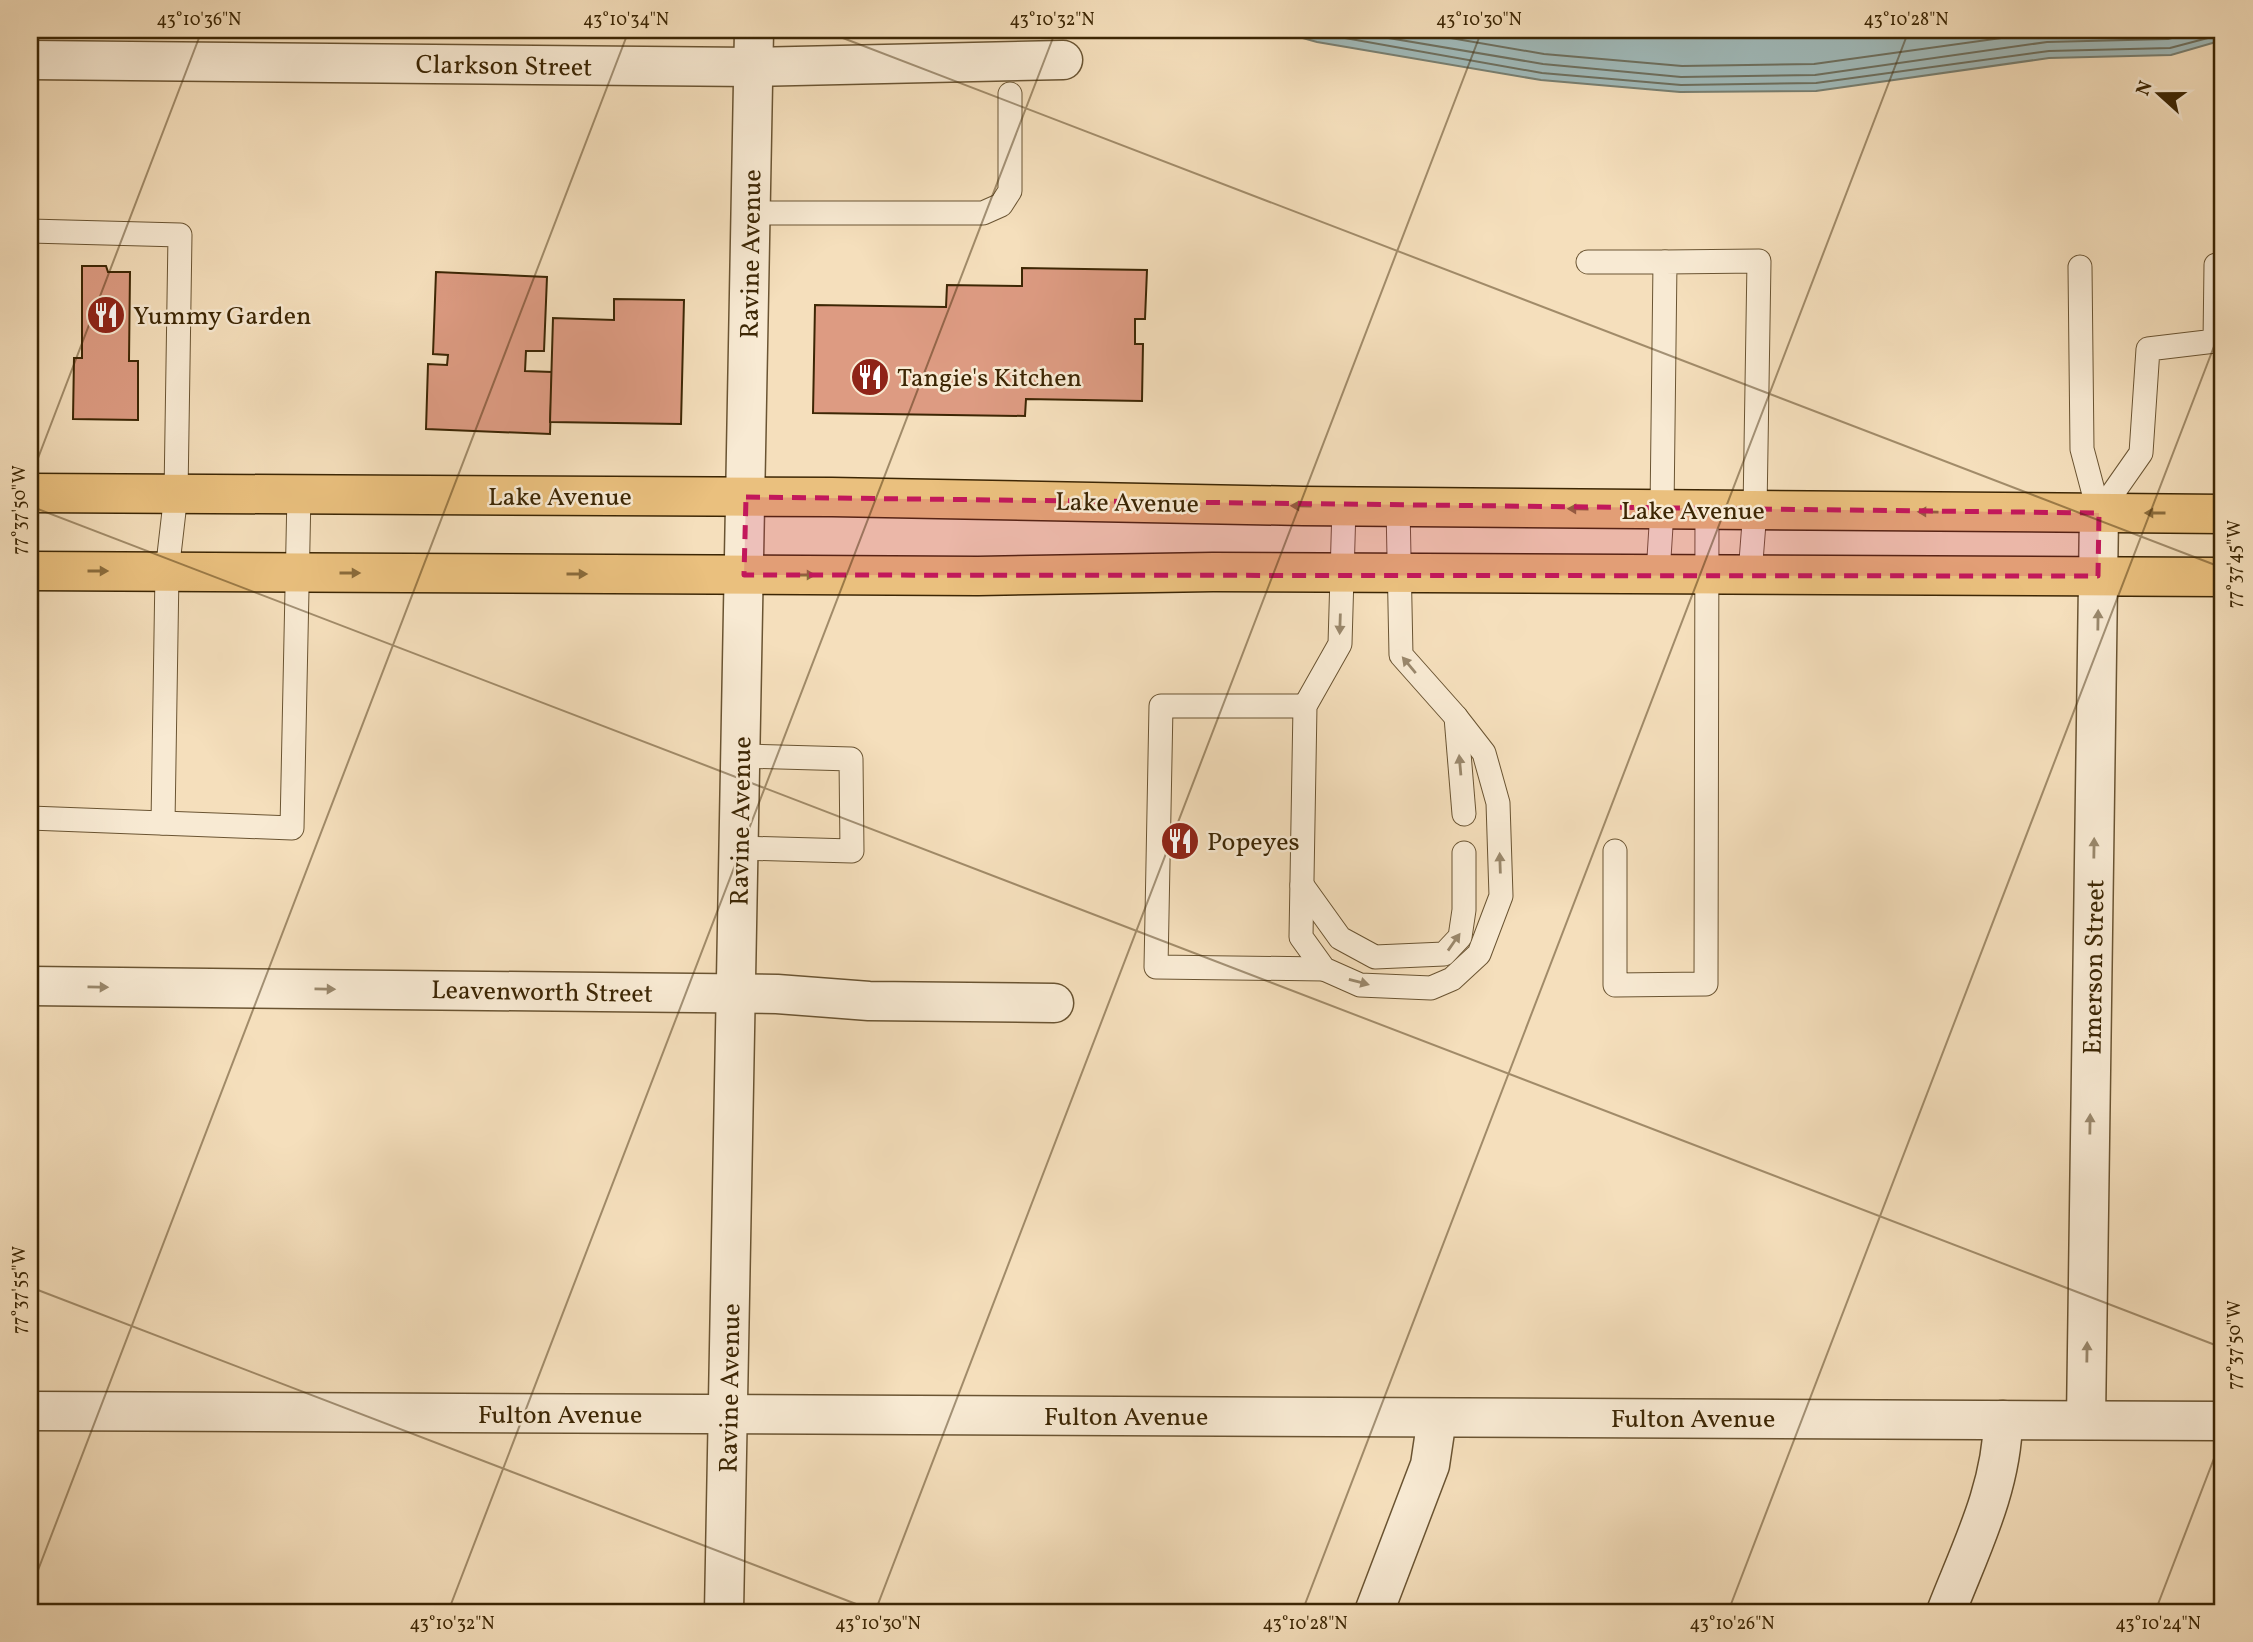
<svg xmlns="http://www.w3.org/2000/svg" width="2253" height="1642" font-family="Vollkorn,serif">
<style>
.water{fill:#a0baba;stroke:#787f71;stroke-width:2}
.lines{fill:none;stroke-linecap:round;stroke-linejoin:round}
.shore{stroke:#6e705f;stroke-width:2}
.building{fill:#dd9b82;stroke:#3c2604;stroke-width:2}
.lane-casing{stroke:#6a5432;stroke-width:25}
.street-casing{stroke:#6a5432;stroke-width:41}
.primary-casing{stroke:#3c2604;stroke-width:41}
.lane{stroke:#f8ead3;stroke-width:23}
.street{stroke:#f8ead3;stroke-width:38}
.primary{stroke:#eac07e;stroke-width:38}
.oneway{fill:#8a6b3b}
.oneway2{fill:#9a886c}
.marked{fill:#c2185b;fill-opacity:0.2;stroke:#c2185b;stroke-width:5;stroke-dasharray:14 9;stroke-linejoin:round}
.ticks{fill:none;stroke:#3c2604;stroke-width:2;stroke-opacity:0.45}
.labels{text-anchor:middle;stroke-width:5;stroke-linejoin:round;paint-order:stroke}
.street-label{font-size:26px;fill:#3c2604;stroke:#f8ead3}
.poi-label{font-size:26px;fill:#3c2604;stroke:#f8ead3;text-anchor:start}
.neatline{fill:none;stroke:#3c2604;stroke-width:2.5}
.ticks-label{font-size:18px;text-anchor:middle;fill:#3c2604}
</style>
<rect width="100%" height="100%" fill="#f5dfbc"/>
<filter id="stains"><feTurbulence type="fractalNoise" baseFrequency=".00286" numOctaves="4"/><feColorMatrix values="0 0 0 0 .2 0 0 0 0 .09 0 0 0 0 .02 0 0 0 .5 -.17"/></filter>
<radialGradient id="worn" r=".72"><stop offset=".6" stop-color="#630" stop-opacity="0"/><stop offset="1" stop-color="#630" stop-opacity=".3"/></radialGradient>
<polygon class="water" points="1274,30 2223,30 2223,40 2171,55 2049,58 1816,91 1680,92 1541,80 1317,42"/>
<g class="lines">
<g class="shore">
<polyline points="1300,30 1542,73 1681,85 1816,83 2049,51 2170,48 2223,34"/>
<polyline points="1341,30 1543,64 1681,77 1815,75 2047,42 2168,39 2202,30"/>
<polyline points="1404,30 1544,54 1682,66 1814,64 2045,32 2122,30"/>
</g>
</g>
<g class="building">
<polygon points="82,266 106,266 108,272 130,272 129,361 138,361 138,420 73,419 74,358 82,358"/>
<polygon points="1022,268 1147,270 1145,319 1135,319 1135,344 1143,344 1142,401 1026,399 1025,416 813,413 815,305 946,307 947,285 1022,286"/>
<polygon points="436,272 547,277 544,351 526,351 525,371 552,372 550,434 426,429 428,364 447,365 448,355 433,354"/>
<polygon points="614,299 684,300 681,424 550,422 553,318 614,320"/>
</g>
<g class="lines">
<defs>
<g id="lane">
<polyline points="751,213 983,213 1001,205 1010,191 1010,94"/>
<polyline points="30,231 180,235 176,494 167,572 163,823"/>
<polyline points="1588,262 1665,262"/>
<polyline points="2080,267 2082,449 2099,513"/>
<polyline points="1344,507 1340,644 1305,706 1301,937 1324,969 1360,985 1431,988 1452,979 1479,954 1501,896 1498,803 1484,753 1456,717 1401,655 1398,507"/>
<polyline points="2099,513 2141,453 2148,349 2215,341 2216,265"/>
<polyline points="1658,574 1662,510 1665,262 1759,261 1755,510 1750,574"/>
<polyline points="1305,706 1161,706 1156,967 1324,969"/>
<polyline points="1456,717 1464,814"/>
<polyline points="30,818 292,828 299,494"/>
<polyline points="740,848 852,851 851,759 741,756"/>
<polyline points="1615,851 1615,985 1706,984 1707,510"/>
<polyline points="1302,885 1340,938 1375,957 1444,954 1460,937 1464,910 1464,853"/>
</g>
<g id="street">
<polyline points="30,60 753,67 1063,60"/>
<polyline points="30,986 777,994 869,1001 1054,1003"/>
<polyline points="30,1411 2223,1421"/>
<polyline points="2086,1420 2099,513"/>
<polyline points="724,1612 754,30"/>
<polyline points="1374,1612 1430,1465 1437,1418"/>
<path d="M1946,1612c24,-62 56,-124 57,-192"/>
</g>
<g id="primary">
<polyline points="30,493 832,497 1303,506 2223,514"/>
<polyline points="30,571 978,576 1213,572 2223,577"/>
</g>
</defs>
<use href="#lane" class="lane-casing"/>
<use href="#street" class="street-casing"/>
<use href="#primary" class="primary-casing"/>
<use href="#lane" class="lane"/>
<use href="#street" class="street"/>
<use href="#primary" class="primary"/>
</g>
<defs><path id="oneway-solid" d="M-6-.8H1V-3.2L6.5 0L1 3.2V.8H-6Z" transform="scale(1.75)"/></defs>
<g class="oneway">
<use href="#oneway-solid" transform="translate(1301 506) rotate(-179)"/>
<use href="#oneway-solid" transform="translate(1578 509) rotate(-179)"/>
<use href="#oneway-solid" transform="translate(1928 512) rotate(-179)"/>
<use href="#oneway-solid" transform="translate(2155 513) rotate(180)"/>
<use href="#oneway-solid" transform="translate(98 571)"/>
<use href="#oneway-solid" transform="translate(350 573)"/>
<use href="#oneway-solid" transform="translate(577 574)"/>
<use href="#oneway-solid" transform="translate(805 575)"/>
</g>
<g class="oneway2">
<use href="#oneway-solid" transform="translate(2098 620) rotate(-89)"/>
<use href="#oneway-solid" transform="translate(1340 624) rotate(92)"/>
<use href="#oneway-solid" transform="translate(1409 665) rotate(-130)"/>
<use href="#oneway-solid" transform="translate(1460 765) rotate(-95)"/>
<use href="#oneway-solid" transform="translate(2094 848) rotate(-89)"/>
<use href="#oneway-solid" transform="translate(1500 863) rotate(-92)"/>
<use href="#oneway-solid" transform="translate(1454 942) rotate(-55)"/>
<use href="#oneway-solid" transform="translate(1359 982) rotate(15)"/>
<use href="#oneway-solid" transform="translate(98 987) rotate(1)"/>
<use href="#oneway-solid" transform="translate(325 989) rotate(1)"/>
<use href="#oneway-solid" transform="translate(2090 1124) rotate(-89)"/>
<use href="#oneway-solid" transform="translate(2087 1352) rotate(-89)"/>
</g>
<path class="marked" d="M746,497l1353,16 -1,63 -1354,-1z"/>
<path class="ticks" d="M822,30l1401,538M30,479l172,-449M30,506l2193,842M30,1287l847,325M30,1591l599,-1561M448,1612l608,-1582M875,1612l607,-1582M1302,1612l607,-1582M1728,1612l495,-1289M2155,1612l68,-177"/>
<defs>
<symbol id="restaurant-disc" viewBox="-11 -11 22 22"><circle r="9.5" fill="#8f2418" stroke="#f8ead3"/><path d="M-5-6h1v4h1v-4h1v4h1v-4h1v5L-1.5 .5V6h-2V.5L-5-1ZM5-6V6H3V1.5H1.5Q1.5-4 5-6Z" fill="#fff"/></symbol>
</defs>
<g fill-rule="evenodd">
<use href="#restaurant-disc" x="84" y="293" width="44" height="44"/>
<use href="#restaurant-disc" x="848" y="355" width="44" height="44"/>
<use href="#restaurant-disc" x="1158" y="819" width="44" height="44"/>
</g>
<g class="labels">
<g class="street-label">
<text transform="translate(504 65) rotate(1)" y="9">Clarkson Street</text>
<text transform="translate(750 254) rotate(-89)" y="9">Ravine Avenue</text>
<text x="560" y="505">Lake Avenue</text>
<text transform="translate(1127 502) rotate(1)" y="9">Lake Avenue</text>
<text x="1693" y="519">Lake Avenue</text>
<text transform="translate(740 821) rotate(-89)" y="9">Ravine Avenue</text>
<text transform="translate(2093 967) rotate(-89)" y="9">Emerson Street</text>
<text transform="translate(542 991) rotate(1)" y="9">Leavenworth Street</text>
<text transform="translate(729 1388) rotate(-89)" y="9">Ravine Avenue</text>
<text x="560" y="1423">Fulton Avenue</text>
<text x="1126" y="1425">Fulton Avenue</text>
<text x="1693" y="1427">Fulton Avenue</text>
</g>
<g class="poi-label">
<text x="133" y="324">Yummy Garden</text>
<text x="897" y="386">Tangie's Kitchen</text>
<text x="1207" y="850">Popeyes</text>
</g>
</g>
<rect width="2253" height="1642" fill="none" stroke="#f5dfbc" stroke-width="77"/>
<g transform="translate(2159 94) rotate(291)" stroke="#f8ead3" stroke-width="5" paint-order="stroke">
<path d="M0-5L12 26L0 18L-12 26Z" fill="#3c2604"/>
<text y="-10" font-size="19" font-weight="bold" text-anchor="middle" fill="#3c2604">N</text>
</g>
<rect x="38" y="38" width="2176" height="1566" class="neatline"/>
<g class="ticks-label">
<text x="199" y="25">43°10'36"N</text>
<text x="626" y="25">43°10'34"N</text>
<text x="1052" y="25">43°10'32"N</text>
<text x="1479" y="25">43°10'30"N</text>
<text x="1906" y="25">43°10'28"N</text>
<text transform="translate(19 510) rotate(-90)" y="6">77°37'50"W</text>
<text transform="translate(2234 564) rotate(-90)" y="6">77°37'45"W</text>
<text transform="translate(19 1290) rotate(-90)" y="6">77°37'55"W</text>
<text transform="translate(2234 1345) rotate(-90)" y="6">77°37'50"W</text>
<text x="452" y="1629">43°10'32"N</text>
<text x="878" y="1629">43°10'30"N</text>
<text x="1305" y="1629">43°10'28"N</text>
<text x="1732" y="1629">43°10'26"N</text>
<text x="2158" y="1629">43°10'24"N</text>
</g>
<rect width="100%" height="100%" filter="url(#stains)"/>
<rect width="100%" height="100%" fill="url(#worn)"/>
</svg>
